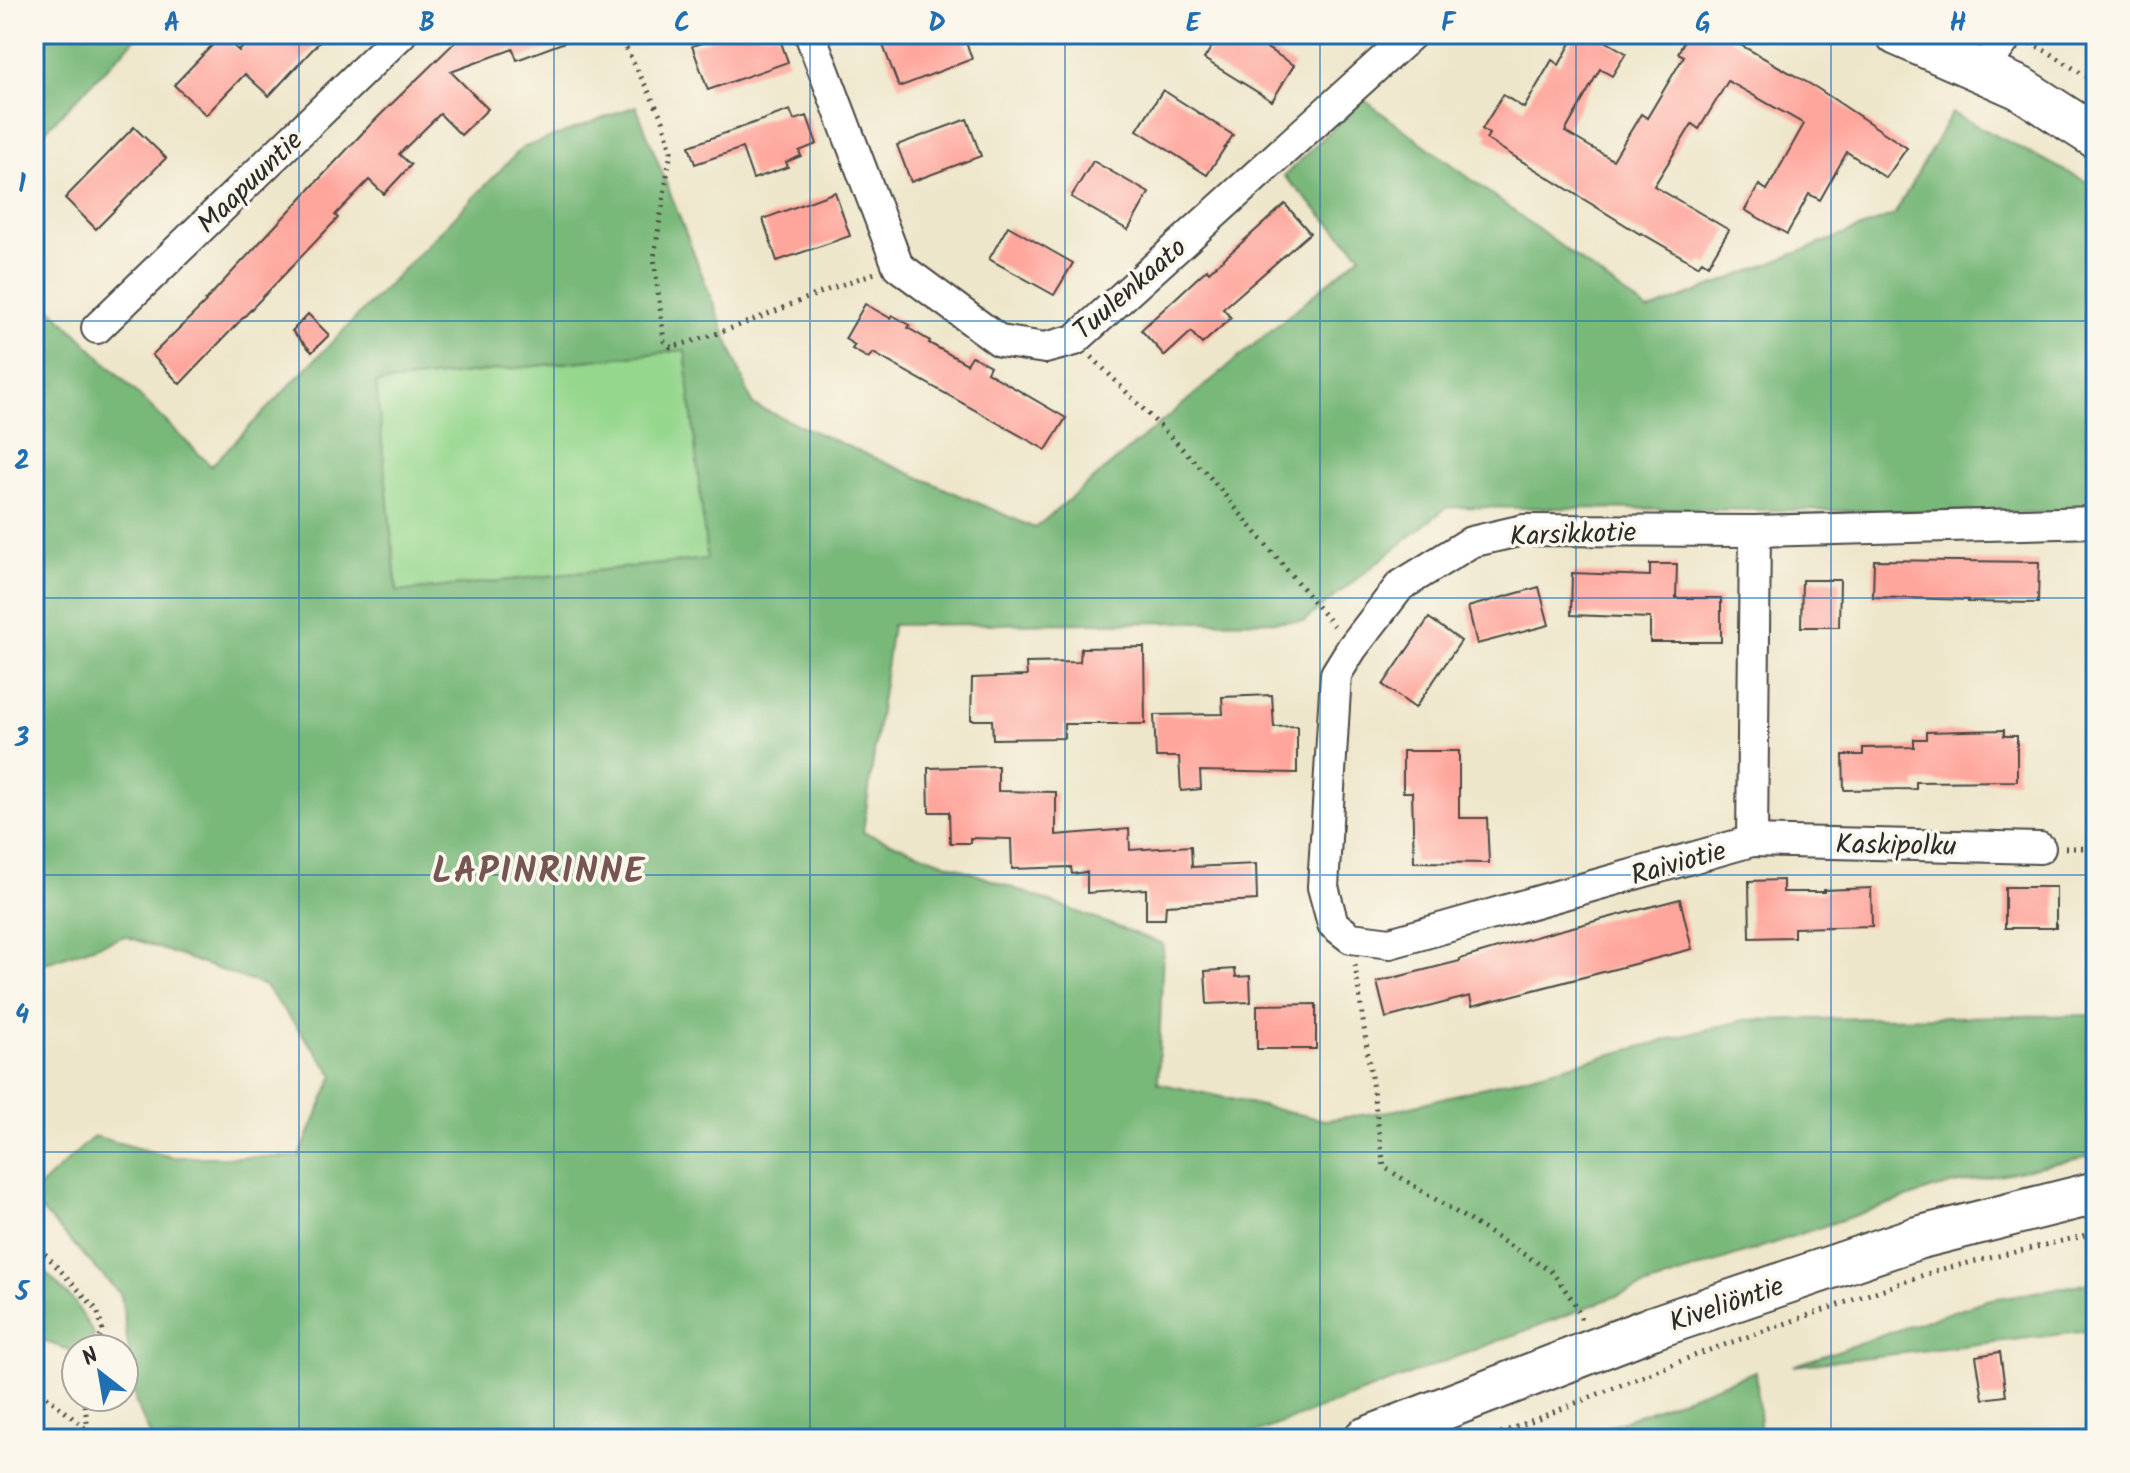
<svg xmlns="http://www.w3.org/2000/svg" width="2130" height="1473" font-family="Kalam,sans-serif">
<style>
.green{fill:#96d78e;stroke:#60815c;stroke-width:2}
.forest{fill:#78b879;stroke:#527252;stroke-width:2;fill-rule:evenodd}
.building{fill:#fea69c}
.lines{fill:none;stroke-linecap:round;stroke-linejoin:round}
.street-casing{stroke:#484743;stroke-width:34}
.secondary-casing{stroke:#484743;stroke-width:46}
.path{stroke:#484743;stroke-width:5;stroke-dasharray:2 6;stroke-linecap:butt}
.street{stroke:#fff;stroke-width:30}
.secondary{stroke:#fff;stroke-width:42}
.grid{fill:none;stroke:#1f6fb2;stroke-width:2;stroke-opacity:0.55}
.labels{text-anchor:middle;stroke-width:7;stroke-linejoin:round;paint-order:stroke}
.street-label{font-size:28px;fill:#2b2b2b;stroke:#fbf7ec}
.district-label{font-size:36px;font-weight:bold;letter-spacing:2px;fill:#755653;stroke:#fbf7ec}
.neatline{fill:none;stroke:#1f6fb2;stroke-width:3}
.grid-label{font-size:26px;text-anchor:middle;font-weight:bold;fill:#1f6fb2}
</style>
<rect width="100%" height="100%" fill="#fbf7ec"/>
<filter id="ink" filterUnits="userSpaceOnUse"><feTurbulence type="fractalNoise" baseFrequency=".0125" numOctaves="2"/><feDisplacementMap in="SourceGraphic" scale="16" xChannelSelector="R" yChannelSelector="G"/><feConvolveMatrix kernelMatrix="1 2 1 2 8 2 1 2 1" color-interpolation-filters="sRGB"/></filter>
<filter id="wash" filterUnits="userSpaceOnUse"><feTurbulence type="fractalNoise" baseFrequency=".006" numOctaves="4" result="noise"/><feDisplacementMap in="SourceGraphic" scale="32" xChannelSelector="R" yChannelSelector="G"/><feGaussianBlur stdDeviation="1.8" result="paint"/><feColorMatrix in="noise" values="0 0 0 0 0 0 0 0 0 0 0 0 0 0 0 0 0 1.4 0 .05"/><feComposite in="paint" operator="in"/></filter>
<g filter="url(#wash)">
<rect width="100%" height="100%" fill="#eee6ca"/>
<polygon class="green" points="686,350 708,559 397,592 376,383"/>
<g class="forest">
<polygon points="34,34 140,34 34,142"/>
<path d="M1363,99l285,212 246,-96 58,-102 139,71 5,3v326l-649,-6 -143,114 -412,4 -29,207 300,112 -5,139 167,37 71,-10 348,-90 352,-5v140l-160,33 -322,109 -374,142h-1088l-16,-35 -15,-109 -87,-93v-10l60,-56 77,21h128l35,-82 -69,-89 -140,-50 -91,31v-675l177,174 311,-318 114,-42 117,299 282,123 326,-273 -77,-79zM685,350l22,209 -310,33 -21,-209z"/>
<polygon points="34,1261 74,1301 94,1335 88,1349 76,1349 76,1352 34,1338"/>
<polygon points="2096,1282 2096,1330 1793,1366 1986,1300"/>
<polygon points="1756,1371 1761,1439 1575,1439"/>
</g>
<g id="blocks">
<g class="building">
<polygon points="255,34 327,34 269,96 245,74 206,115 174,85 222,35 239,51"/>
<polygon points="476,34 580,34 581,36 517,60 513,49 451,72 488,109 461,135 440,114 399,154 411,165 384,194 369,180 335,215 338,218 180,384 152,355 206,302 205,301 369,126 456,41"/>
<polygon points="726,34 778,34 788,62 708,90 692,46"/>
<polygon points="895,34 963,34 972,59 899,87 881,40"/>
<polygon points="1220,34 1244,34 1294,65 1272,101 1204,59"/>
<polygon points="1576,34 1593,34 1626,53 1612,76 1600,69 1565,132 1613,160 1641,114 1647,118 1684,56 1678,53 1688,34 1721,34 1817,88 1907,148 1886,178 1847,152 1820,200 1809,194 1787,234 1745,210 1759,185 1767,190 1804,124 1728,81 1699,129 1692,124 1654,186 1729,230 1708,265 1702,261 1698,266 1641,233 1640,234 1486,139 1489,134 1482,129 1503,95 1524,108 1552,60 1559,65"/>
<polygon points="1163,90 1233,135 1207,175 1137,130"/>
<polygon points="790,110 794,120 807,116 817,144 799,151 801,156 786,162 788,167 753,179 742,148 695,164 689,146"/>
<polygon points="967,119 981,156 911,182 897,145"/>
<polygon points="134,127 166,158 96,229 65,198"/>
<polygon points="1093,161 1149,193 1128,230 1071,197"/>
<polygon points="835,192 850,236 777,261 763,219"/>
<polygon points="1285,204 1310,233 1223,309 1231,318 1202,344 1191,332 1165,356 1141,330 1207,269 1209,272"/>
<polygon points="1008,226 1073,263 1054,295 989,259"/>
<polygon points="865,304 890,318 892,315 910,325 908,328 930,341 929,343 967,364 972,356 990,366 987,372 1066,418 1046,450 873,353 868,358 852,349 855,345 845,339"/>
<polygon points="308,314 329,335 312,352 292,331"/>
<polygon points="1874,560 2039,562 2038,603 1968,602 1968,600 1873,597"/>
<polygon points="1650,564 1677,564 1676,598 1721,598 1721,642 1650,642 1650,618 1571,615 1572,573 1650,576"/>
<polygon points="1802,580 1840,580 1839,627 1801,627"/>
<polygon points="1539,587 1549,625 1477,644 1468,607"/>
<polygon points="1429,618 1461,641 1415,708 1383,685"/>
<polygon points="1144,647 1145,724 1064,724 1064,738 993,739 992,720 971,720 972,678 1027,676 1026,663 1080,662 1081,648"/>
<polygon points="1272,695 1274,727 1297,726 1297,773 1200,771 1201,789 1181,791 1179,757 1156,757 1154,715 1223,714 1222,697"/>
<polygon points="2004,730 2004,736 2017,736 2017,781 1916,782 1916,789 1844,790 1843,755 1863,755 1863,748 1914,747 1914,739 1926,739 1926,732"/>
<polygon points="1403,751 1459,751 1459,818 1487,818 1489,863 1414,862 1412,792 1403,792"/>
<polygon points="998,766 998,791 1056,792 1056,835 1129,829 1130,850 1191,846 1192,867 1256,864 1257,900 1166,905 1165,919 1146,919 1146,889 1087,893 1087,872 1072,874 1071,867 1012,869 1011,839 970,838 970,843 950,843 949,812 929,812 928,768"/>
<polygon points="1783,880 1783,892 1824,892 1824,890 1871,888 1872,926 1794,928 1794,937 1750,938 1749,881"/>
<rect x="2005" y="887" width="51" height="41"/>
<polygon points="1680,899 1692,949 1472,1006 1470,996 1386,1018 1377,982 1460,961 1460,959 1542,935"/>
<polygon points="1235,969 1236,977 1250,976 1251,1002 1207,1004 1205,971"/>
<polygon points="1316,1004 1316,1049 1257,1049 1257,1005"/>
<polygon points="2000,1352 2006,1396 1983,1399 1976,1356"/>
</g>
</g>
</g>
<g filter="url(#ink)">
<use href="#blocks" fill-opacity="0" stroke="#484743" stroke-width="2"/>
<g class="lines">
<defs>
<g id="street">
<polyline points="810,34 898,266 1000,341 1045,348 1075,340 1412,34"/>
<polyline points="1981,72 2009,34"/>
<polyline points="97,328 401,34"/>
<polyline points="1755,531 1752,841 1390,943 1351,938 1333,924 1323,887 1336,674 1352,648 1400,586 1471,542 1523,530 1755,531 2096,522"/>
<polyline points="1752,841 2040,848"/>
</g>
<g id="secondary">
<polyline points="1897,34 2020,88 2096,137"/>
<polyline points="1365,1439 1652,1328 1917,1238 2096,1193"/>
</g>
</defs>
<use href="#street" class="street-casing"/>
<use href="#secondary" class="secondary-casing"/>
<g class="path">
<path d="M619,34l44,86 8,31 -17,107 10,83 7,6c70,-17 135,-52 204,-74"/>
<polyline points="2030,43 2050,53 2096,83"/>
<polyline points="1092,357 1209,476 1336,629"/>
<polyline points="2065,848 2096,848"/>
<polyline points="1355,965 1384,1167 1552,1272 1574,1302 1583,1323"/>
<polyline points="34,1242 97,1310 103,1331 95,1349"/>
<polyline points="34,1386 86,1429"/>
<polyline points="84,1397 89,1439"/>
<polyline points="1486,1439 1701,1353 1938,1270 2096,1233"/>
</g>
<use href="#street" class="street"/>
<use href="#secondary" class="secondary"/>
</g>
</g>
<path class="grid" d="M299,34v1405M554,34v1405M810,34v1405M1065,34v1405M1320,34v1405M1576,34v1405M1831,34v1405M34,321h2062M34,598h2062M34,875h2062M34,1152h2062"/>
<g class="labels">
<g class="street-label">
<text transform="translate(249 181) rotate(-44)" y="10">Maapuuntie</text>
<text transform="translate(1129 288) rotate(-41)" y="10">Tuulenkaato</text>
<text transform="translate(1573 533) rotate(-2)" y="10">Karsikkotie</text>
<text transform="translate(1896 844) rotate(1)" y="10">Kaskipolku</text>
<text transform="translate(1678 862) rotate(-16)" y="10">Raiviotie</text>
<text transform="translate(1726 1303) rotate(-19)" y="10">Kiveliöntie</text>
</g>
<g class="district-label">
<text x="539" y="882">LAPINRINNE</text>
</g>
</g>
<rect width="2130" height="1473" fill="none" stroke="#fbf7ec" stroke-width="88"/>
<g transform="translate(100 1373) rotate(329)"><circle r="38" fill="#fbf7ec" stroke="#a8a59f" stroke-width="2"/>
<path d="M0-6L14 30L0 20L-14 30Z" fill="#1f6fb2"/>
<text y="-12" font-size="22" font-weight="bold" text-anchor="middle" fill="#2b2b2b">N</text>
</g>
<rect x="44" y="44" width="2042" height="1385" class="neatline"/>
<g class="grid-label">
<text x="172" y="31">A</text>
<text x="427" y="31">B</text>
<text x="682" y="31">C</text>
<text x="937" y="31">D</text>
<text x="1193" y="31">E</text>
<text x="1448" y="31">F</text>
<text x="1703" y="31">G</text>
<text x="1958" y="31">H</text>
<text x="22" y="192">1</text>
<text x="22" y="469">2</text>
<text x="22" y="746">3</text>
<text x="22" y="1023">4</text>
<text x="22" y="1300">5</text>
</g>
</svg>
